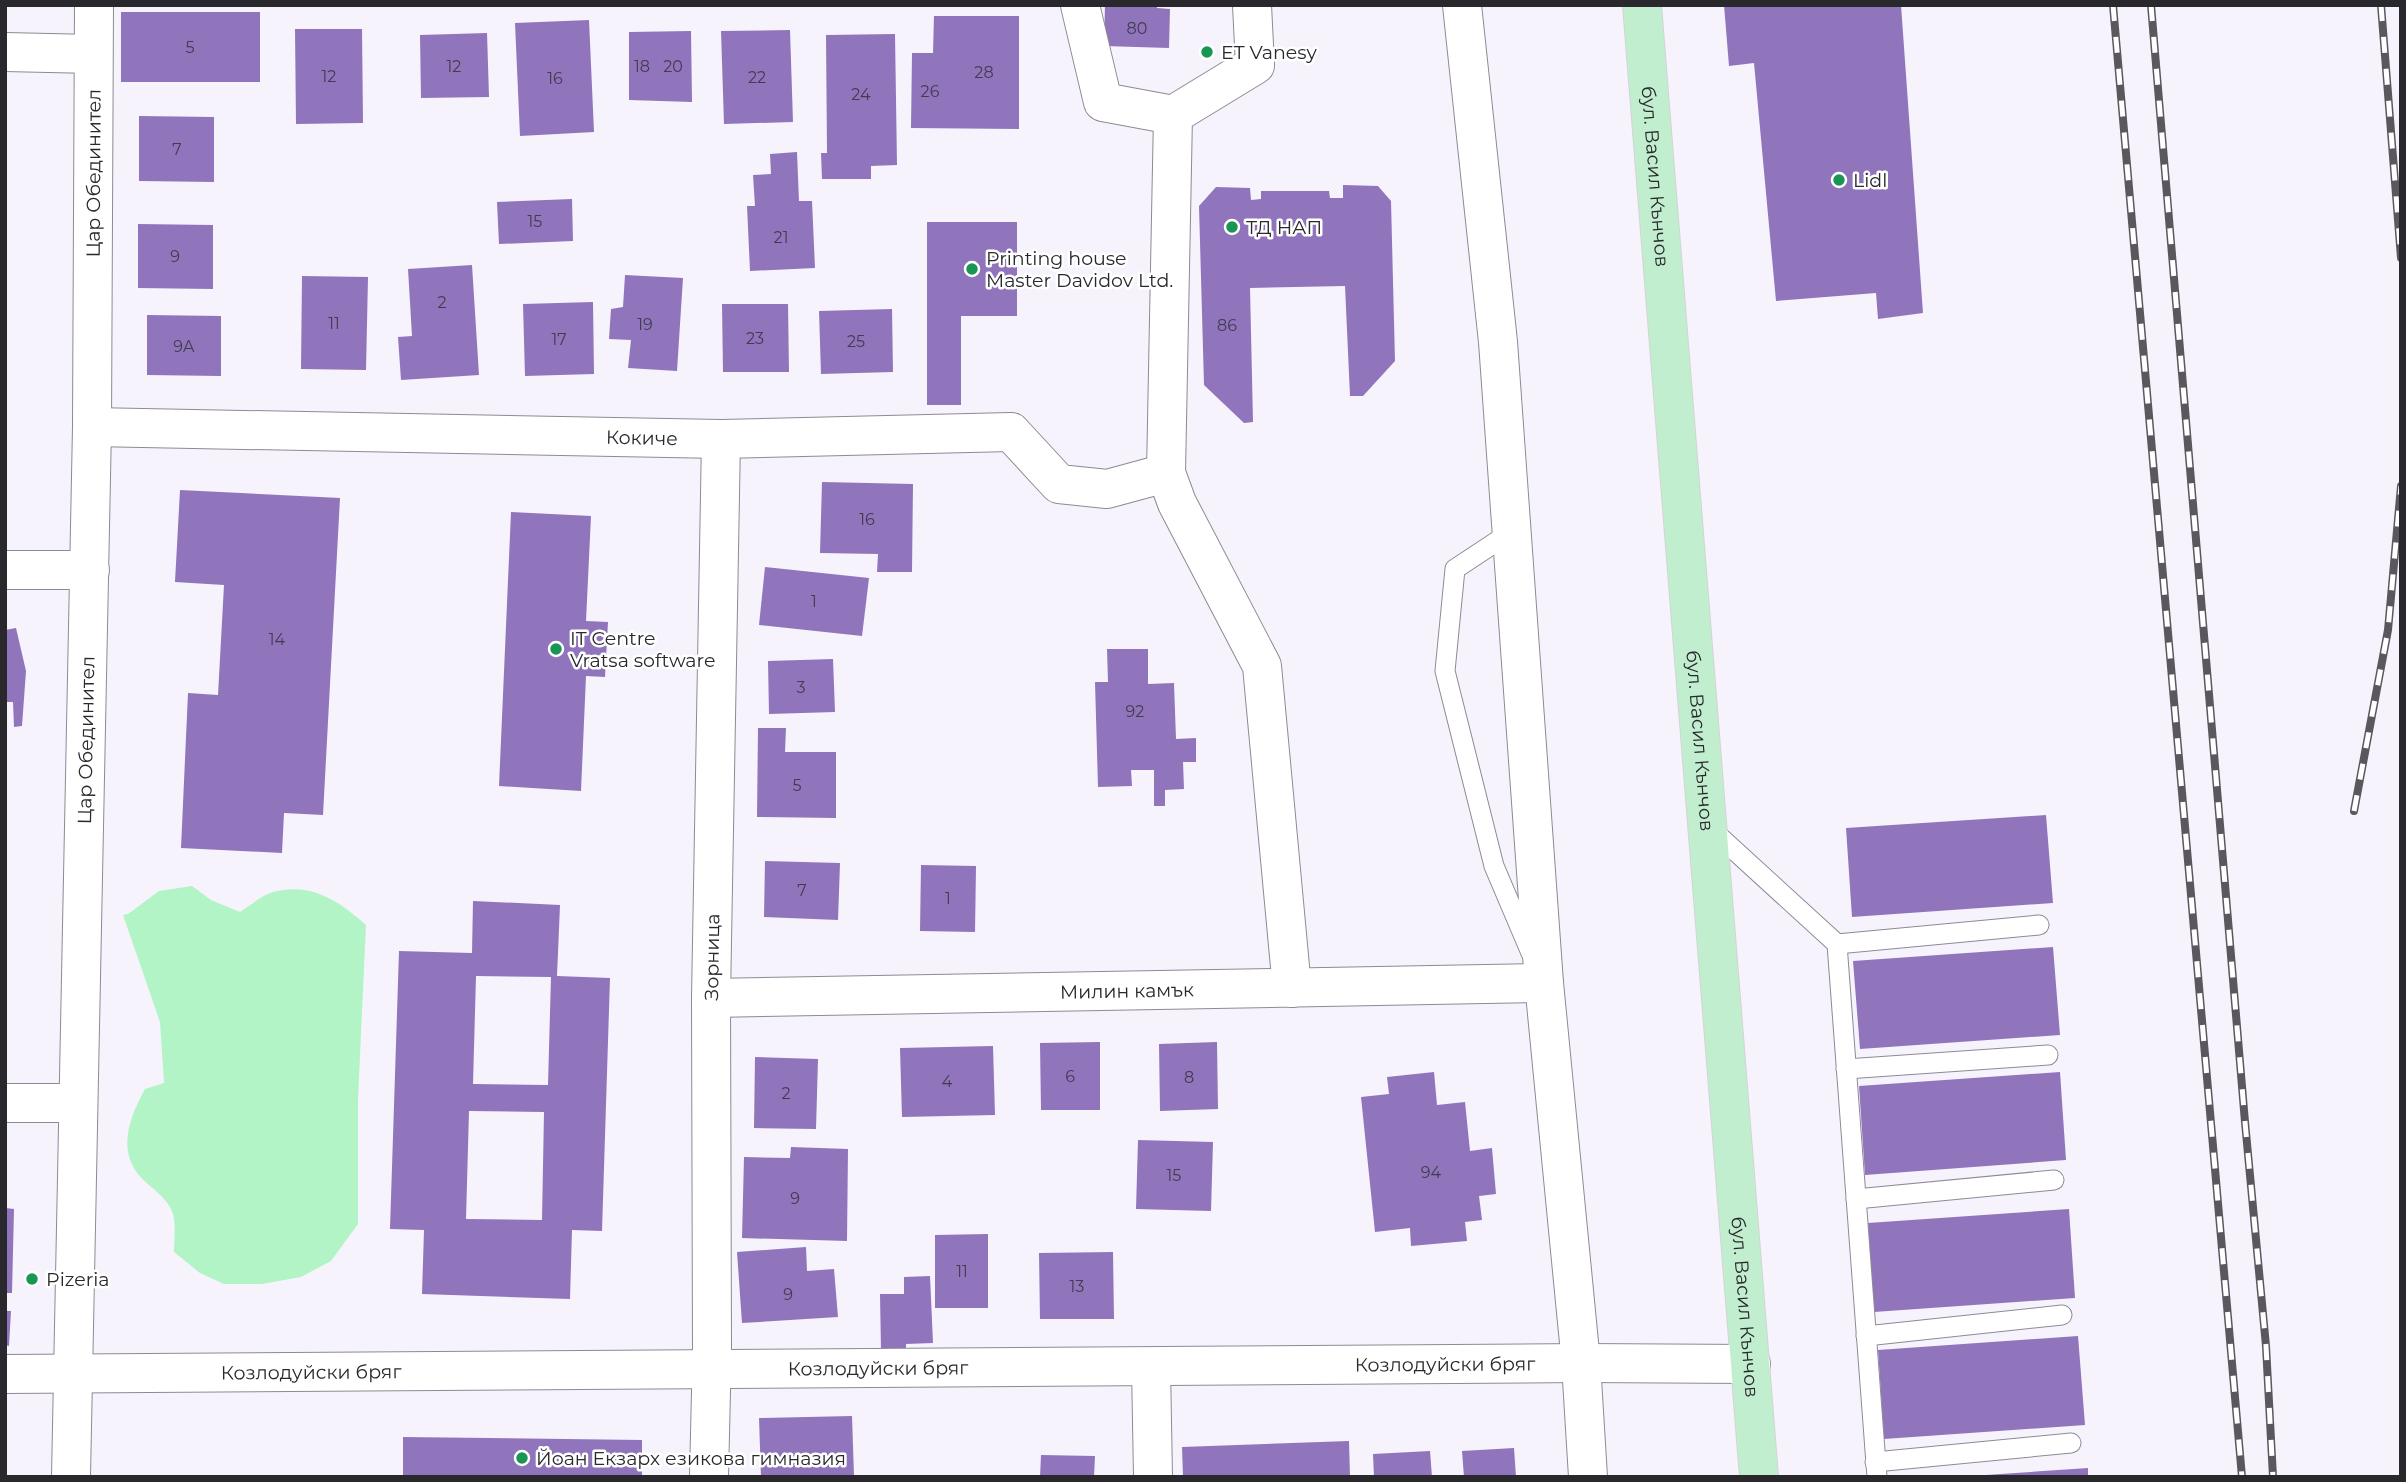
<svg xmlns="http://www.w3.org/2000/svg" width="2406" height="1482" font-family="Montserrat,sans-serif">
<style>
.green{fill:#b2f4c5}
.building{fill:#9075bc;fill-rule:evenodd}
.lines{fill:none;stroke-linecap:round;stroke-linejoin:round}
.lane-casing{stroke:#8d8a93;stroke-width:21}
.street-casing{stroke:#8d8a93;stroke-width:40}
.primary-casing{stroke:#d4d4d5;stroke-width:40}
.lane{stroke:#fff;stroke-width:19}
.street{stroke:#fff;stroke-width:38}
.primary{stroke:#c1eecf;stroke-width:38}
.rail-casing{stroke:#5a585e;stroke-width:8}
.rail{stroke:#fff;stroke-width:5;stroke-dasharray:16;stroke-linecap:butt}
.poi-dot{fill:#1a9654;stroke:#fff;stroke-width:2.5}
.labels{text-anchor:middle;stroke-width:5;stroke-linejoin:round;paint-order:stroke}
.number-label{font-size:16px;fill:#433b50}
.poi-label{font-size:19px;fill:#29282c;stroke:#fff;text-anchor:start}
.street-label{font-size:19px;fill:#29282c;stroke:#fff}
</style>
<rect width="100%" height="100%" fill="#f6f3fd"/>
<path class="green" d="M192,886l19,14 29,12c10,-6 22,-17 33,-20 38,-10 66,9 93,33l-8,174v125l-27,37 -30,16 -39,7h-38l-24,-11 -26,-21c0,-12 3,-32 -3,-43 -9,-17 -23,-22 -33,-35 -21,-27 -7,-59 7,-85l19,-6 -4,-61 -37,-107 5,-1 31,-23z"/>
<g class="building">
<polygon points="1105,5 1157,5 1157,8 1170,9 1169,48 1104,46"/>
<polygon points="1724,5 1901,5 1923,313 1878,319 1876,293 1776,301 1754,63 1729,66"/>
<rect x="121" y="12" width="139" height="70"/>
<polygon points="934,16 1019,16 1019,129 911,128 912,53 933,53"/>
<polygon points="589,20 594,132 520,136 515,23"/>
<polygon points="295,29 362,29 363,123 296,124"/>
<polygon points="790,30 793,122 724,124 721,31"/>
<polygon points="691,31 692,102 629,100 629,32"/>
<polygon points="487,33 489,97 421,98 420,35"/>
<polygon points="895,34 897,165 871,166 871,179 822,179 821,153 827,153 826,35"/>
<polygon points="139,116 214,117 214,182 139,181"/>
<polygon points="797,152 799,201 812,201 815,268 750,271 747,206 755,206 753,175 771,174 770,154"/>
<polygon points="1343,185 1378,186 1391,201 1395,361 1363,396 1350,396 1345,286 1250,288 1253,422 1244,423 1204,385 1199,206 1216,187 1250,188 1251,200 1261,199 1261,191 1329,191 1330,198 1343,198"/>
<polygon points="572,199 573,241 499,244 497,202"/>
<polygon points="927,222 1017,222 1017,316 961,316 961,405 927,405"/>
<polygon points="138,224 213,225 213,289 138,288"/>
<polygon points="472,265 479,375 401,380 398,337 412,336 408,269"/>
<polygon points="625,275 683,278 677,371 628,368 631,340 609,339 611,309 623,307"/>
<polygon points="302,276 368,277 366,370 301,369"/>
<polygon points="593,302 594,374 525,376 523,304"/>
<polygon points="722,304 788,304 789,372 723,372"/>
<polygon points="892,309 893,372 821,374 819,311"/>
<polygon points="147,315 221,316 221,376 147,375"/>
<polygon points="822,482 913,484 912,572 877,572 878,554 820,553"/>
<polygon points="180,490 340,498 323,815 284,813 282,853 181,848 188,693 218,695 224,585 175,582"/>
<polygon points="511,512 591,516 586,621 608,622 605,677 586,676 581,791 499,786"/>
<polygon points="765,567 869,578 862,636 759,625"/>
<polygon points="16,628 26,671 22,726 14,727 13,702 5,702 5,630"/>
<polygon points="1107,649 1148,649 1148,684 1174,683 1176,739 1196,738 1196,762 1183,762 1184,789 1165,790 1165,806 1154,806 1154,770 1131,770 1132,786 1098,787 1095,682 1108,682"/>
<polygon points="833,659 835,712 769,714 768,661"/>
<polygon points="758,728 786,728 785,752 836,752 836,818 757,817"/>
<polygon points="2046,815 2053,903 1852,917 1846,828"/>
<polygon points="765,861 840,863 838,920 764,917"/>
<polygon points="921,865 976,866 975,932 920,931"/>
<path d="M473,901l87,4 -3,71 53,2 -8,253 -30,-1 -2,69 -148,-5 2,-64 -34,-1 9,-278 73,2zM476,976l75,1 -3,108 -75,-1zM469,1111l75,1 -2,108 -76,-1z"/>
<polygon points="2053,947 2060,1035 1860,1049 1853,961"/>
<polygon points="1100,1042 1100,1110 1041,1110 1040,1043"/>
<polygon points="1217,1042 1218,1109 1160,1111 1159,1044"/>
<polygon points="993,1046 995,1115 902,1117 900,1048"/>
<polygon points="755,1057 818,1059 816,1129 754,1128"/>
<polygon points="1434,1072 1437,1105 1465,1102 1470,1151 1492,1148 1496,1194 1479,1196 1482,1220 1465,1222 1467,1241 1411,1246 1410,1228 1375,1232 1361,1097 1389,1094 1387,1077"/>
<polygon points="2060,1072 2066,1160 1865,1175 1859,1086"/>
<polygon points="1138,1140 1213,1142 1211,1211 1136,1209"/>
<polygon points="791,1147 848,1149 847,1241 742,1238 744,1157 790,1158"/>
<polygon points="5,1208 14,1209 12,1293 5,1293"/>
<polygon points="2069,1209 2075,1298 1874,1312 1868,1223"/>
<polygon points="988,1234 988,1308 935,1308 935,1235"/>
<polygon points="806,1247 807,1271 834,1269 838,1317 742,1323 737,1252"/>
<polygon points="1113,1252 1114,1319 1040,1319 1039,1253"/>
<polygon points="930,1276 933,1343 906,1344 906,1349 881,1350 880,1294 904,1294 904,1277"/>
<polygon points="5,1311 11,1311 9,1346 5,1345"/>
<polygon points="2078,1336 2085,1425 1884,1439 1878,1350"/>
<polygon points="852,1416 854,1476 761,1477 759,1418"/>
<polygon points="403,1437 642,1440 642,1477 403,1477"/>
<polygon points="1349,1441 1350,1477 1183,1477 1182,1447"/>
<polygon points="1514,1448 1516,1477 1464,1477 1462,1451"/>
<polygon points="1430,1451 1432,1477 1374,1477 1373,1454"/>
<polygon points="1041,1455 1095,1456 1094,1477 1040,1477"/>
<polygon points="2088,1468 2088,1477 1986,1477 1986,1475"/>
</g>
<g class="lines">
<defs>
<g id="lane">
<polyline points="1511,532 1455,569 1445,671 1494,866 1531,953"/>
<polyline points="1710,828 1837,944 1877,1477"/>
<polyline points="1837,944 2039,925"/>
<polyline points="1846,1069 2048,1055"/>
<polyline points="1856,1199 2054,1180"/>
<polyline points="1866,1336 2062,1315"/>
<polyline points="1875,1462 2071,1443"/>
</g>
<g id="street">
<polyline points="1080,5 1103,102 1173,115 1255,65 1252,5"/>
<polyline points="1462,5 1498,342 1544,983 1581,1363 1588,1477"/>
<polyline points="5,52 93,54"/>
<polyline points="1173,115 1166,473 1177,503 1262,666 1292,988"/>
<path id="s1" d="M92,427l629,12 290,-7 48,52 48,5 59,-16"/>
<polyline points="5,570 90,570"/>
<path id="s2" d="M711,998l833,-15"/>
<polyline points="5,1103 77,1103"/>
<polyline points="1151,1367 1153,1477"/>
<path id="s3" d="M5,1374l1576,-11 170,1"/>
<path id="s4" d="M71,1477l21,-1050 2,-422"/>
<path id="s5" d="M709,1477l3,-129 -1,-350 10,-559"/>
</g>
<g id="primary">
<path id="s6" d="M1642,5l117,1472"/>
</g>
</defs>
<use href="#lane" class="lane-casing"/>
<use href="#street" class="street-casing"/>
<use href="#primary" class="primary-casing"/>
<use href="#lane" class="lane"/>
<use href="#street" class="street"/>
<use href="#primary" class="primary"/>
<defs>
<g id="rail">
<polyline points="2113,5 2242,1477"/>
<polyline points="2151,5 2245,1122 2266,1346 2273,1477"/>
<polyline points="2381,5 2401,258"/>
<polyline points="2354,811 2388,630 2401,486"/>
</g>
</defs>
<use href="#rail" class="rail-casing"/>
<use href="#rail" class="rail"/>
</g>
<g class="poi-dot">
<circle cx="1207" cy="52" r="7"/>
<circle cx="1839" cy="180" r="7"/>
<circle cx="1232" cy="227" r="7"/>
<circle cx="972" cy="269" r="7"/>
<circle cx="556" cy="649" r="7"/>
<circle cx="32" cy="1279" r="7"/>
<circle cx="522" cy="1458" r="7"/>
</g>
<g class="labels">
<g class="number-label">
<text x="1137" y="34">80</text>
<text x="190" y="53">5</text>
<text x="454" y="72">12</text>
<text x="642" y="72">18</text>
<text x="673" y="72">20</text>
<text x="984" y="78">28</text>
<text x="329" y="82">12</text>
<text x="757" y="83">22</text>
<text x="555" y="84">16</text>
<text x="930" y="97">26</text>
<text x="861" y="100">24</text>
<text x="177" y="155">7</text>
<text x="535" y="227">15</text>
<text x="781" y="243">21</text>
<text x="175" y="262">9</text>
<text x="442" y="308">2</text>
<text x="334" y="329">11</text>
<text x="645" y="330">19</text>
<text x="1227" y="331">86</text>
<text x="755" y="344">23</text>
<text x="559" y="345">17</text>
<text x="856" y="347">25</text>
<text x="184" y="352">9А</text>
<text x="867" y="525">16</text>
<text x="814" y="607">1</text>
<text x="277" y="645">14</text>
<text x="801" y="693">3</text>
<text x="1135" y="717">92</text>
<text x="797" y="791">5</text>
<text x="802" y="896">7</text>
<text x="948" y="904">1</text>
<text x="1070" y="1082">6</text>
<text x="1189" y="1083">8</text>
<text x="947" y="1087">4</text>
<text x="786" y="1099">2</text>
<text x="1431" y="1178">94</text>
<text x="1174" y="1181">15</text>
<text x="795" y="1204">9</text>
<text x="962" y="1277">11</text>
<text x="1077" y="1292">13</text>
<text x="788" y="1300">9</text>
</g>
<g class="poi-label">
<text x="1221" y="59">ET Vanesy</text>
<text x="1853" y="187">Lidl</text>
<text x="1246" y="234">ТД НАП</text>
<text x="986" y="265">Printing house<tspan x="986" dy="22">Master Davidov Ltd.</tspan></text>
<text x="570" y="645">IT Centre<tspan x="570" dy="22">Vratsa software</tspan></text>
<text x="46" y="1286">Pizeria</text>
<text x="536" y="1465">Йоан Екзарх езикова гимназия</text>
</g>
<g class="street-label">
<text dy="7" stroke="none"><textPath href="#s4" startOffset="1304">Цар Обединител</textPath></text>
<text dy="7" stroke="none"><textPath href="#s6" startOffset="172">бул. Васил Кънчов</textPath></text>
<text dy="7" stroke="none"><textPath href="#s1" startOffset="550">Кокиче</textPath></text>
<text dy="7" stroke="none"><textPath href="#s4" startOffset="737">Цар Обединител</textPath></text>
<text dy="7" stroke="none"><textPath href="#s6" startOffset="738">бул. Васил Кънчов</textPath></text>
<text dy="7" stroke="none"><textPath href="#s5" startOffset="520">Зорница</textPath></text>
<text dy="7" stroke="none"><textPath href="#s2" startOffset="416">Милин камък</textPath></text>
<text dy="7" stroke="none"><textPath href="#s6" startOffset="1306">бул. Васил Кънчов</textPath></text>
<text dy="7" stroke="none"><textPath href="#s3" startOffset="1440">Козлодуйски бряг</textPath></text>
<text dy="7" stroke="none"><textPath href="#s3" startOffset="873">Козлодуйски бряг</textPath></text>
<text dy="7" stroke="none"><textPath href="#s3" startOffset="306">Козлодуйски бряг</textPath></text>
</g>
</g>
<rect width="2406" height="1482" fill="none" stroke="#29282c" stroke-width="14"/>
</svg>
